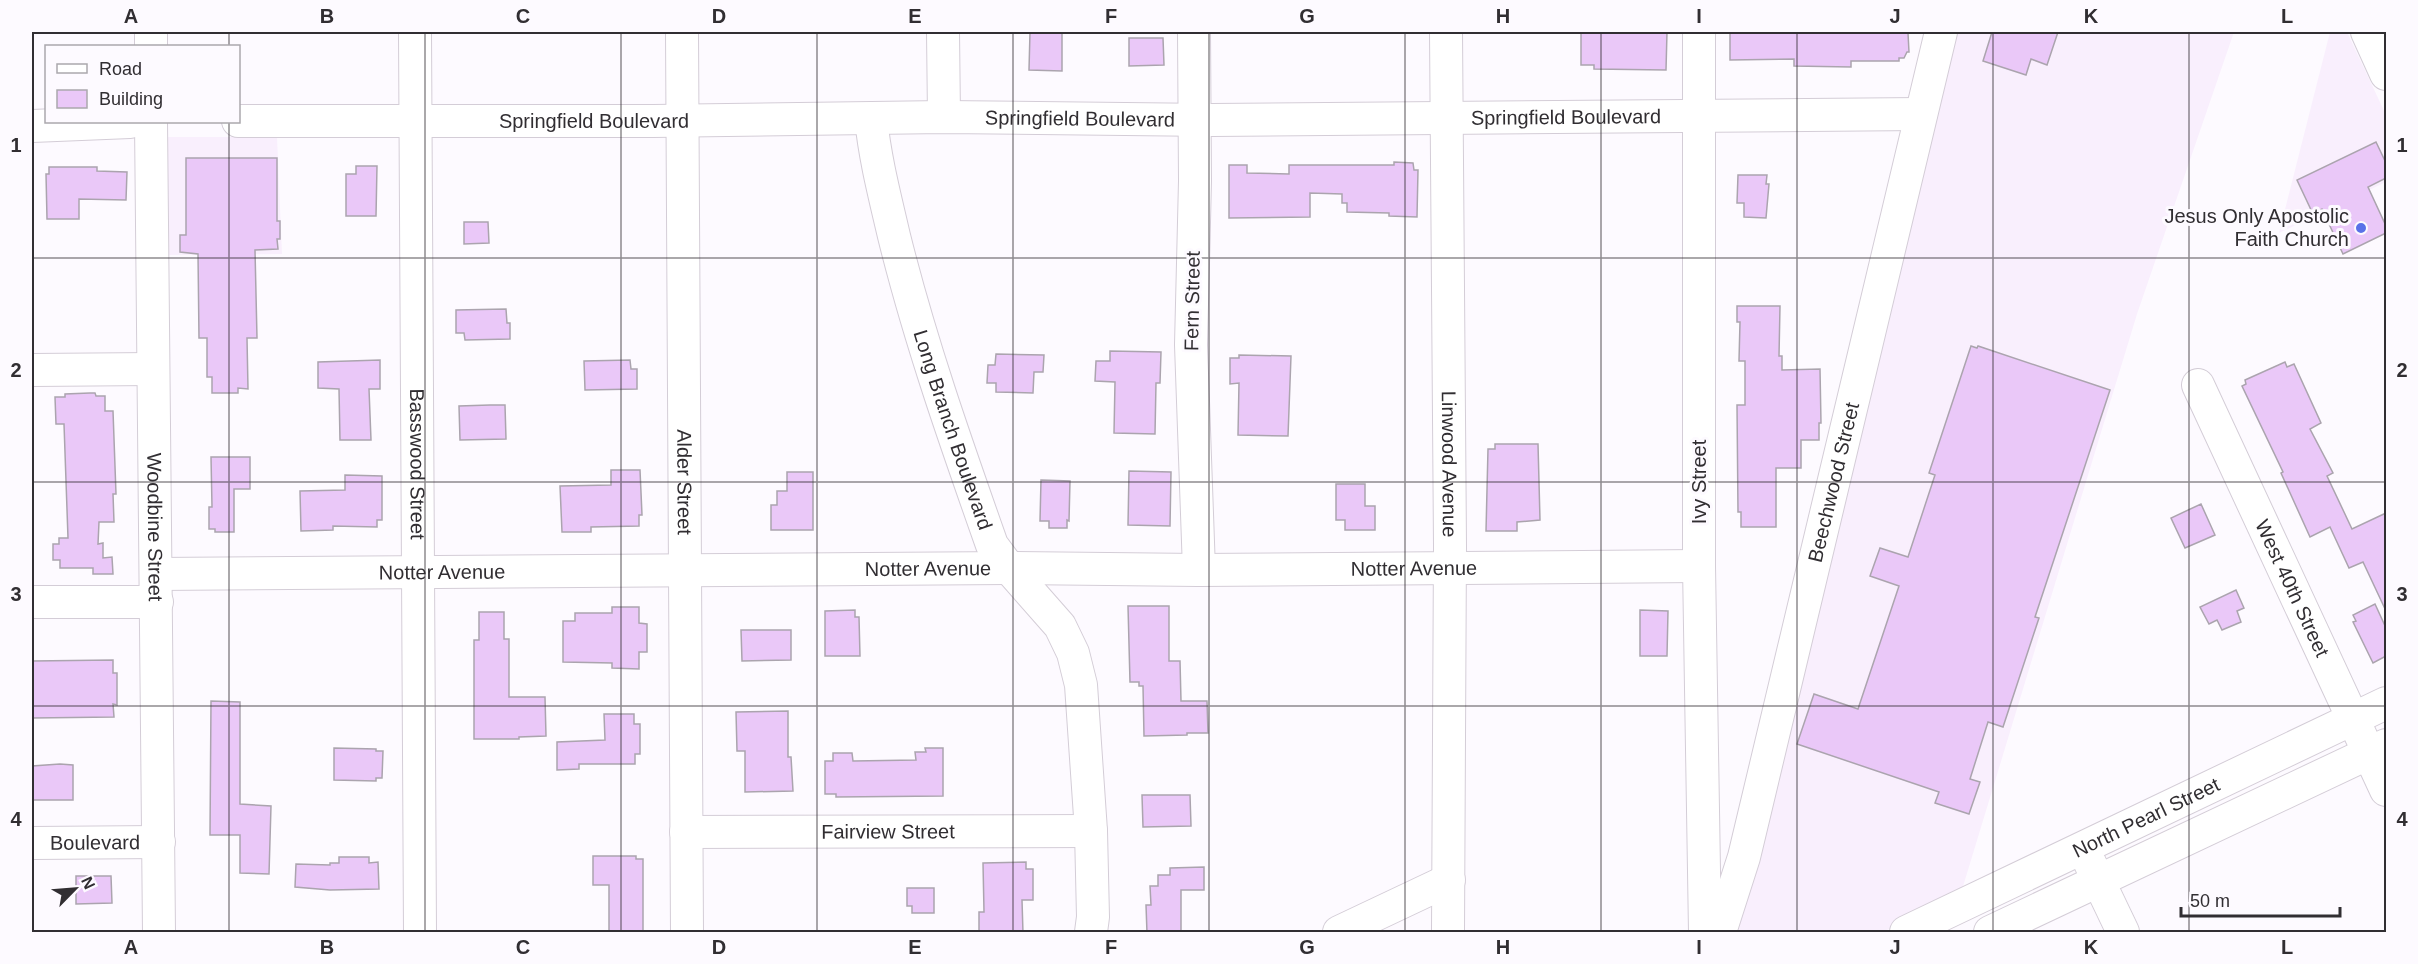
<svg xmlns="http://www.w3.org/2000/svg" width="2418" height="964" font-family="Arial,sans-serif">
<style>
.built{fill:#f9effd}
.building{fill:#eac8f8;stroke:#aba4ae;stroke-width:1.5}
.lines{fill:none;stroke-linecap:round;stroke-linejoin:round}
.minor-casing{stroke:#d4cdd7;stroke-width:34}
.minor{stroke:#fff;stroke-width:32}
.grid{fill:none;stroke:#312e32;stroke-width:1.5;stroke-opacity:0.55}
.poi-dot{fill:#5a71e8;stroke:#fdfaff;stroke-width:2}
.labels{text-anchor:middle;stroke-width:6;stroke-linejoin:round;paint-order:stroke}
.street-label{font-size:20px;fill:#312e32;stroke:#fdfaff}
.poi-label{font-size:20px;fill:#312e32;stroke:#fdfaff;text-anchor:end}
.neatline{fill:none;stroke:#312e32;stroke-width:2}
.grid-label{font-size:20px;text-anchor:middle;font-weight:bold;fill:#312e32}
</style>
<rect width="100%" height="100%" fill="#fdfaff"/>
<g class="built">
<polygon points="1951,32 2234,32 2137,314 1961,893 1883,932 1734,932"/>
<polygon points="2330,32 2347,32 2386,115 2386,182 2279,233"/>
<polygon points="162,137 277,137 282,254 163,255"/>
</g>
<g class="building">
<polygon points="1030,32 1062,32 1062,71 1029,70"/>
<polygon points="1581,32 1667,32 1666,70 1594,69 1594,65 1581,65"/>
<polygon points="1730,32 1907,32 1908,33 1909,52 1907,52 1904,58 1899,58 1899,61 1851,61 1851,67 1794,66 1794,59 1730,60"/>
<polygon points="1992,32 2058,32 2047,65 2031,59 2026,75 1983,61"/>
<polygon points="1129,38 1163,38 1164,65 1129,66"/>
<polygon points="2376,142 2386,163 2386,178 2368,187 2386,226 2386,233 2343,254 2322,209 2313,214 2297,180"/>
<polygon points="186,158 277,158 277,221 280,221 280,239 277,239 278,249 255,250 257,338 247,338 248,389 238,388 238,393 212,393 212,377 207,377 207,338 199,338 198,254 180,252 180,235 186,235"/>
<polygon points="1394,162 1413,163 1414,170 1418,170 1417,217 1389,216 1389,213 1347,212 1347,203 1342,203 1342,194 1310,193 1310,217 1229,218 1229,165 1247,165 1247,173 1289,174 1289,165 1394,165"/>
<polygon points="356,166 377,166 376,216 346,216 346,174 356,174"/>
<polygon points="49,167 97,167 97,171 127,172 126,200 79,199 79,219 47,219 46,174 49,174"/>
<polygon points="1738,175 1767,175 1766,184 1769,184 1766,218 1744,217 1744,203 1737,203"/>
<polygon points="464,222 488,222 489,243 464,244"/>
<polygon points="1737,306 1780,306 1779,356 1782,356 1782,370 1820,369 1821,423 1819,423 1819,440 1801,440 1801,468 1776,468 1776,527 1741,527 1741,512 1738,512 1737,405 1745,405 1745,361 1739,361 1740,322 1737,322"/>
<polygon points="506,309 507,323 510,323 510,339 465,340 464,333 456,333 456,310"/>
<polygon points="1971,346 1977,348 1978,346 2110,390 2035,617 2039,618 2003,727 1988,722 1970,779 1980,782 1969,814 1935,803 1939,792 1797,744 1814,694 1858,709 1899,586 1870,576 1880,548 1908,557 1935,475 1929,473"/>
<polygon points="1110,351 1161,352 1160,383 1156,383 1155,434 1114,433 1115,382 1095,381 1096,361 1110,361"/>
<polygon points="996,354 1044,355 1043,372 1034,372 1033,393 996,392 996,383 987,383 988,365 995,365"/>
<polygon points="1239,355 1291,356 1288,436 1238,435 1239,383 1230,384 1230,358 1239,358"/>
<polygon points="380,360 380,389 369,389 371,440 340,440 339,389 318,388 318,362"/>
<polygon points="630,360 631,369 637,369 637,389 585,390 584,361"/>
<polygon points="2285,362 2287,367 2294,364 2321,423 2310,429 2333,473 2327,476 2352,529 2386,513 2386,611 2363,562 2349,568 2330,527 2310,537 2281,473 2283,472 2242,386 2246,384 2245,380"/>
<polygon points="90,393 95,393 96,396 105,396 105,411 113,411 116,494 113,494 114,522 99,522 98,544 103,543 103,558 112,557 113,574 93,574 93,568 60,568 60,560 53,560 53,544 59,544 59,538 68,538 64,424 56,424 55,397 65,397 65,394"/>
<polygon points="490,405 505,405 506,439 460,440 459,406"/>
<polygon points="1495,444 1538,444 1540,520 1517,522 1517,531 1486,531 1488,449 1495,449"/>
<polygon points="211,457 250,457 250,489 234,489 234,532 215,532 215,529 209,529 209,507 212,507"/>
<polygon points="611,470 640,470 642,515 639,515 639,526 591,527 591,532 562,532 560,486 611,485"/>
<polygon points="1129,471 1171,472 1170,526 1128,525"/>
<polygon points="787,472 813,472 813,530 771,530 771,505 777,505 777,491 787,491"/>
<polygon points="345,475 382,476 382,520 377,520 377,527 333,526 333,530 301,531 300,491 345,490"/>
<polygon points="1041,480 1070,481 1069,521 1067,520 1067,528 1049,528 1049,521 1040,521"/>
<polygon points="1336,484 1365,484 1365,506 1375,506 1375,530 1345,530 1345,520 1336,520"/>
<polygon points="2201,504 2215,535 2185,548 2171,518"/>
<polygon points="2236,590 2244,608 2237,611 2241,622 2222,630 2217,620 2209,624 2200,607"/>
<polygon points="2375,604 2386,628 2386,656 2373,663 2353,622 2356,621 2353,615"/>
<polygon points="1128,606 1169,606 1169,661 1180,661 1181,701 1207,701 1208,733 1187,733 1187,735 1144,736 1143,686 1139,686 1139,682 1130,682"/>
<polygon points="612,607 639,607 639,623 647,624 647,652 639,652 639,669 612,668 612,663 563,662 563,621 575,621 575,613 612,613"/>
<polygon points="855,610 855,617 859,617 860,656 825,656 825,611"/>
<polygon points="1640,610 1668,611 1667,656 1640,656"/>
<polygon points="479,612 504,612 504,639 509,639 509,697 545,697 546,736 519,737 519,739 474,739 474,640 479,640"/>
<polygon points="741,630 791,630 791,660 742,661"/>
<polygon points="113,660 113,673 117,673 117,705 113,704 114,717 32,718 32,661"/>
<polygon points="211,701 240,702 240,804 271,806 269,874 240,873 240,835 210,835"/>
<polygon points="788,711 788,757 791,757 793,791 745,792 745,751 737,751 736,712"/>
<polygon points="604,714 634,714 634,724 640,724 640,754 635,754 635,764 579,764 579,769 557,770 557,742 605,740"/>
<polygon points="334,748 376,749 376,751 383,751 382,778 376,778 376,781 334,780"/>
<polygon points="925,748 943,748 943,796 836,797 836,794 825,794 825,761 833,761 833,753 852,753 853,761 916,760 915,752 926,752"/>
<polygon points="60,764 73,765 73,800 32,800 32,766"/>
<polygon points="1142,795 1190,795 1191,826 1143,827"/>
<polygon points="593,856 636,856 636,859 643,859 643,933 609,933 609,885 593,885"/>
<polygon points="339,857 369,857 369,863 378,862 379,889 330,890 295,887 296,864 330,865 330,863 339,863"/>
<polygon points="1026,862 1026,869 1033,869 1033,900 1022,900 1023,933 979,933 979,912 984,912 983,863"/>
<polygon points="1204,867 1204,890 1181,890 1181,933 1147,933 1146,905 1151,905 1150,886 1158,886 1158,875 1170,875 1170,868"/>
<polygon points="76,876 111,876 112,903 76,904"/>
<polygon points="907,888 934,888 934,913 912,913 912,906 907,906"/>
</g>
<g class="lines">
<defs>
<g id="minor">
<polyline points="151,32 151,46"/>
<path id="s1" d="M415,32l5,900"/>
<path id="s2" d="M682,32l5,900"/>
<polyline points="943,32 944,117"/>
<polyline points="1194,32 1195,181 1191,345 1199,570"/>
<path id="s3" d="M1446,32l4,514 -2,386"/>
<polyline points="1699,32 1699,566 1705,932"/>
<polyline points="2367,32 2386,74"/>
<path id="s4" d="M871,119c4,40 14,78 23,117 26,105 62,207 98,309l17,23 51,58 13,27 8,32 10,146 2,86 -2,15"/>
<path id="s5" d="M238,121h415l291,-4 268,3 709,-6"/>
<path id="s6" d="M151,122l8,810"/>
<polyline points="32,126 130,122"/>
<polyline points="32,370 153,369"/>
<path id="s7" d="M2198,385l188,405"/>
<path id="s8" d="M157,574l852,-6 190,2 500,-4"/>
<polyline points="32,602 157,602"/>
<path id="s9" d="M686,832l405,-1"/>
<path id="s10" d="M32,843l127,-1"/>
<polyline points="2090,863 2123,932"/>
<polyline points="1339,932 1449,880"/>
<path id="s11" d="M1720,932l24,-75 197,-825"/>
<path id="s12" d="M1906,932l480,-229"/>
<polyline points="1990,932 2386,745"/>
</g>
</defs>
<use href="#minor" class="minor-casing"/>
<use href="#minor" class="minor"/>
</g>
<path class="grid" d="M229,32v14M425,32v900M621,32v900M817,32v900M1013,32v900M1209,32v900M1405,32v900M1601,32v900M1797,32v900M1993,32v900M2189,32v900M229,122v810M32,258h2354M32,482h2354M32,706h2354"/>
<circle class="poi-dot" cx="2361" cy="228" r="6"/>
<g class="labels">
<g class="street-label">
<text dy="7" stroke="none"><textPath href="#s5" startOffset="1328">Springfield Boulevard</textPath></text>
<text dy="7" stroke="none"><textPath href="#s5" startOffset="842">Springfield Boulevard</textPath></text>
<text dy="7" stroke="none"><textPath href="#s5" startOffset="356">Springfield Boulevard</textPath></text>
<text transform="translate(1192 301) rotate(-89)" y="7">Fern Street</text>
<text dy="7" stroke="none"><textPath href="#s4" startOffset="322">Long Branch Boulevard</textPath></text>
<text dy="7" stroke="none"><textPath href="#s1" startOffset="432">Basswood Street</textPath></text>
<text dy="7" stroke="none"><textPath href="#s3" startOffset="432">Linwood Avenue</textPath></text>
<text dy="7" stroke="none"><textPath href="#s2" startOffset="450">Alder Street</textPath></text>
<text transform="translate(1699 482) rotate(-90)" y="7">Ivy Street</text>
<text dy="7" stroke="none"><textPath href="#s11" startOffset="464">Beechwood Street</textPath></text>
<text dy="7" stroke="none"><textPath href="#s6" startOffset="405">Woodbine Street</textPath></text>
<text dy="7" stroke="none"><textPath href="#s8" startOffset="1257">Notter Avenue</textPath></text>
<text dy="7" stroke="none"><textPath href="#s8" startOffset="771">Notter Avenue</textPath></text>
<text dy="7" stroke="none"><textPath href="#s8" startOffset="285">Notter Avenue</textPath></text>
<text dy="7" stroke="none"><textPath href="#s7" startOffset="224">West 40th Street</textPath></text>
<text dy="7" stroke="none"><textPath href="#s12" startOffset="266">North Pearl Street</textPath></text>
<text dy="7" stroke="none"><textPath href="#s9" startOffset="202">Fairview Street</textPath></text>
<text dy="7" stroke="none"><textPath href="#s10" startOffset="63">Boulevard</textPath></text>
</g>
<g class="poi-label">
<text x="2349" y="223">Jesus Only Apostolic<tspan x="2349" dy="23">Faith Church</tspan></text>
</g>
</g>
<rect width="2418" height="964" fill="none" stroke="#fdfaff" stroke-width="66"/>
<rect x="45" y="45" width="195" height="78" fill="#fdfaff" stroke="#aba8ad" stroke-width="1.5"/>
<rect x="57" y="64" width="30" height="9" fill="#ffffff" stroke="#aba8ad" stroke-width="1.5"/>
<text x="99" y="75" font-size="18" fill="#312e32">Road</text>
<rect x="57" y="90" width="30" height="18" fill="#eac8f8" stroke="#aba8ad" stroke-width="1.5"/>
<text x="99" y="105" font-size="18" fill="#312e32">Building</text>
<g transform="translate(75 889) rotate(65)" stroke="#fdfaff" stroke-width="4.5" paint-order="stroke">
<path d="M0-4.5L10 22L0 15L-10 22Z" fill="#312e32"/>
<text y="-9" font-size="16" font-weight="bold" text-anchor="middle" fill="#312e32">N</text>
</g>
<path d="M2181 907v9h159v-9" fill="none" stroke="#312e32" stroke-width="3"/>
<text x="2190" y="907" font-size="18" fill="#312e32" stroke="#fdfaff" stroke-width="4.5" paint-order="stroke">50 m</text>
<rect x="33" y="33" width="2352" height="898" class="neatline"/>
<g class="grid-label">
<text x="131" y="23">A</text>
<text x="327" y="23">B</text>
<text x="523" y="23">C</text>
<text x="719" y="23">D</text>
<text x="915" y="23">E</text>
<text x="1111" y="23">F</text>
<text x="1307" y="23">G</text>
<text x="1503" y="23">H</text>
<text x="1699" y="23">I</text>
<text x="1895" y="23">J</text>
<text x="2091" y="23">K</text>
<text x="2287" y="23">L</text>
<text x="16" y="152">1</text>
<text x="2402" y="152">1</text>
<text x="16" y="377">2</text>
<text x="2402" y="377">2</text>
<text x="16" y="601">3</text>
<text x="2402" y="601">3</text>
<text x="16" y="826">4</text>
<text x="2402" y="826">4</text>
<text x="131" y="954">A</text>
<text x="327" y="954">B</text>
<text x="523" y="954">C</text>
<text x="719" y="954">D</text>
<text x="915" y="954">E</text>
<text x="1111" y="954">F</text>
<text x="1307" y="954">G</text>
<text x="1503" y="954">H</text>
<text x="1699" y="954">I</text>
<text x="1895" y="954">J</text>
<text x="2091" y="954">K</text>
<text x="2287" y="954">L</text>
</g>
</svg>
